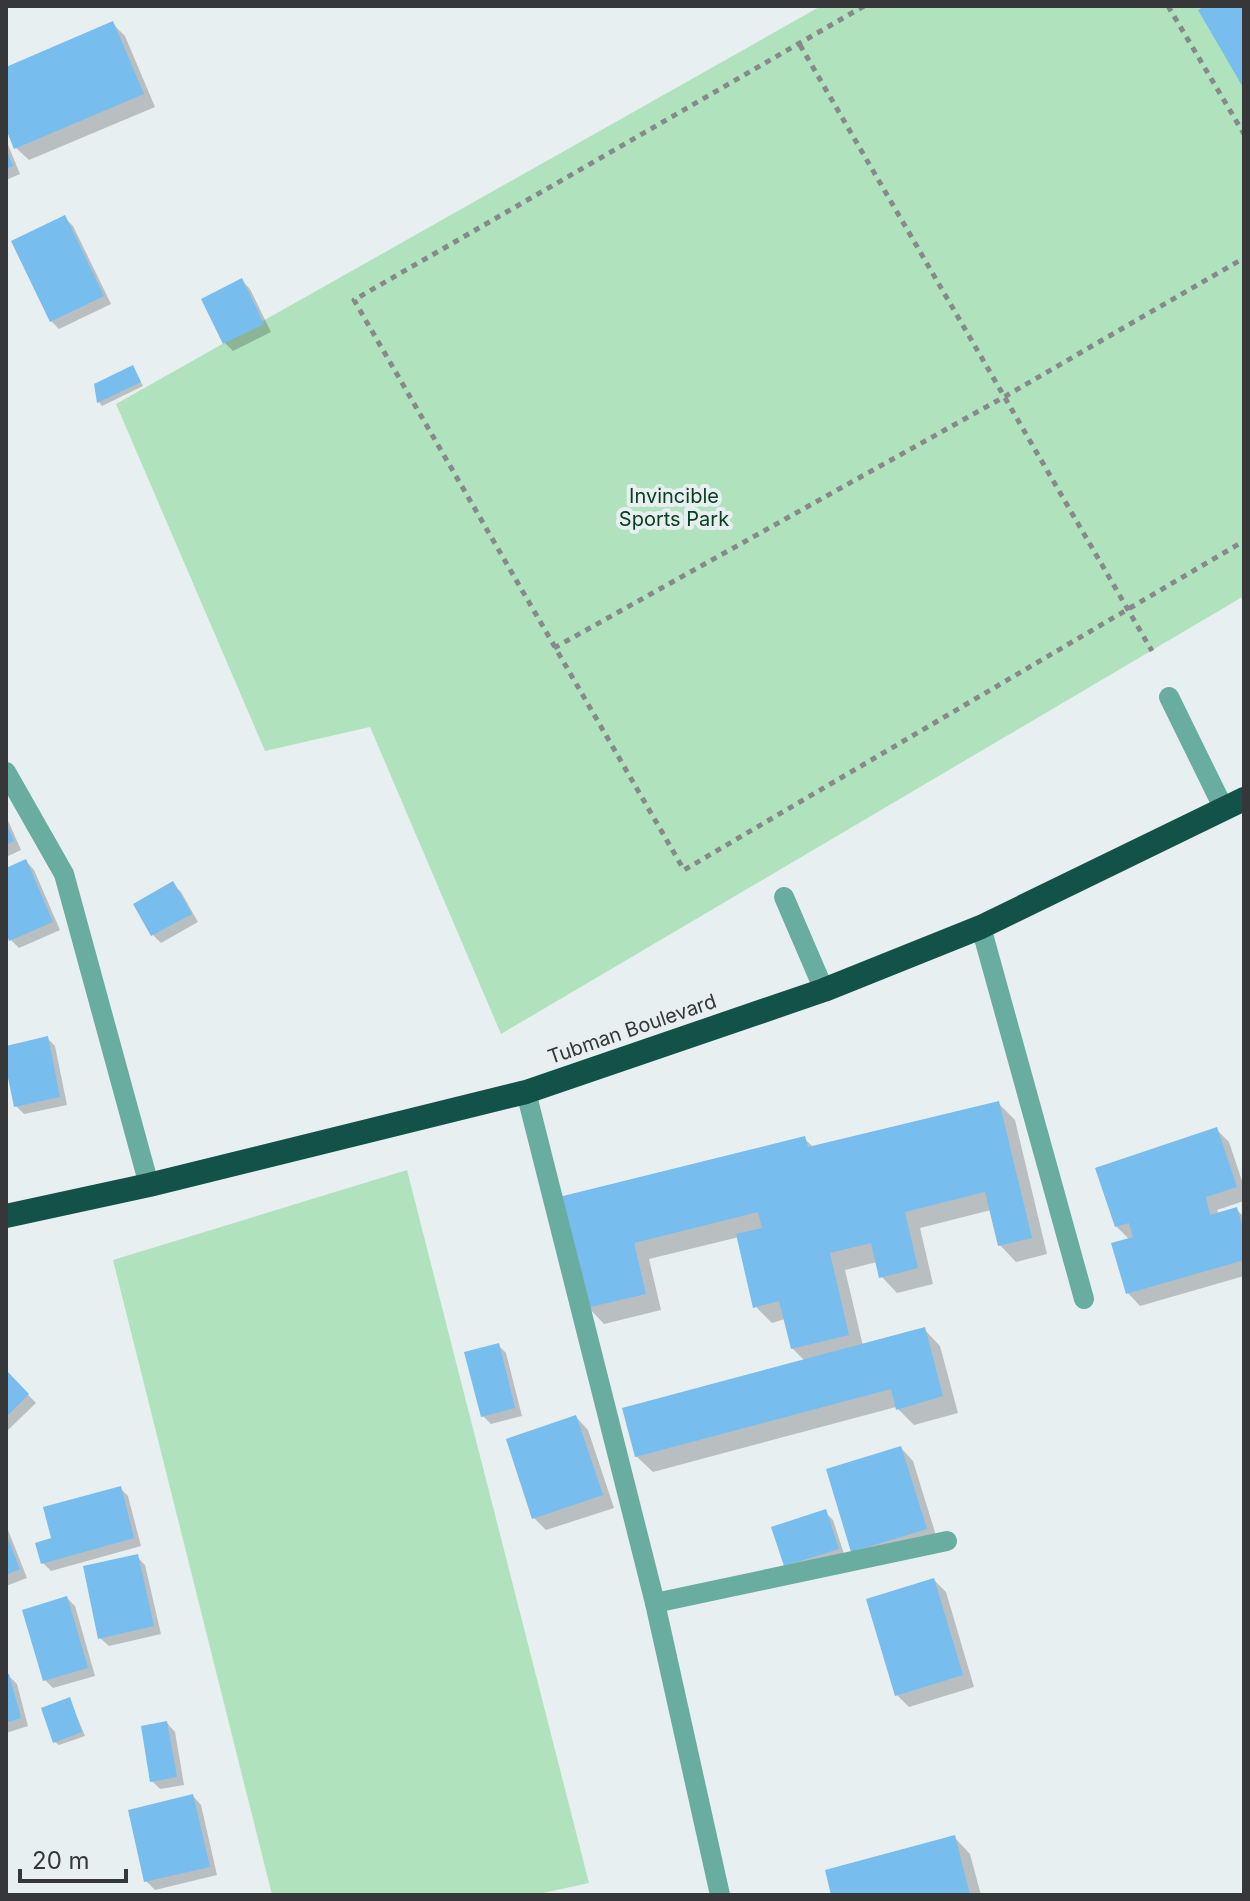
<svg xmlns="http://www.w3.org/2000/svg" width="1250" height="1901" font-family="Inter,sans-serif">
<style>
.green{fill:#b0e3bd}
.shadow{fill:#0003}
.building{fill:#77bded}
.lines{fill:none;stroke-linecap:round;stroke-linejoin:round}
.path{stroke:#868a8b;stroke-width:5;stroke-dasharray:6 6;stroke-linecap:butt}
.lane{stroke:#69ada1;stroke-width:20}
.street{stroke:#69ada1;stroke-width:20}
.highway{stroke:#135249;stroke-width:24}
.labels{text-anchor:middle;stroke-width:8;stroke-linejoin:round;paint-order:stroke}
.park-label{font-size:20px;fill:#0a4021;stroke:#e8eff0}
.street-label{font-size:20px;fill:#353738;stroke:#e8eff0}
</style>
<rect width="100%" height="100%" fill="#e8eff0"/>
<g class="green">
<polygon points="821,6 1244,6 1244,596 501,1034 370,727 265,751 116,404"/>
<polygon points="407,1170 589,1883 534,1895 272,1895 113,1260"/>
</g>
<g class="shadow">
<polygon points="113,24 125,36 155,107 29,160 16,148 6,124 6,69"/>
<polygon points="6,140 20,174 6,180"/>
<polygon points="64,217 73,226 111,304 59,329 51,321"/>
<polygon points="242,281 250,289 271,332 233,351 225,343"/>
<polygon points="133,368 143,386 102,406 99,402 96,385"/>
<polygon points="6,816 21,850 6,857"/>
<polygon points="26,861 34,870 60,930 19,948 11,940 6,928 6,870"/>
<polygon points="173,884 181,892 198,922 161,943 153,935"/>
<polygon points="47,1038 55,1046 67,1105 24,1114 16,1106 6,1048"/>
<polygon points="998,1103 1015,1120 1047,1254 1016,1262 1000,1245 991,1210 920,1228 933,1284 897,1293 881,1276 877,1262 845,1270 863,1346 924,1329 940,1346 958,1413 914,1425 896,1407 653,1472 636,1456 805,1361 792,1348 785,1319 772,1323 755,1306 739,1237 649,1259 661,1310 604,1324 588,1307 562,1198 804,1138 814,1148"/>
<polygon points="1217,1130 1229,1142 1244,1187 1244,1201 1217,1210 1219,1214 1236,1209 1244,1217 1244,1276 1140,1306 1128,1293 1130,1240 1116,1226"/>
<polygon points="498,1345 506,1353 522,1416 491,1424 483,1416"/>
<polygon points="6,1372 36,1403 6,1432"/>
<polygon points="576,1417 588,1430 614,1508 546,1530 534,1518"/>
<polygon points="901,1448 913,1461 938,1542 853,1551"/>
<polygon points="120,1488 128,1496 141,1546 51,1571 43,1563 54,1539"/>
<polygon points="825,1512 833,1520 845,1557 786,1565"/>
<polygon points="6,1525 27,1578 6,1586"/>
<polygon points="137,1557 145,1565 161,1634 109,1646 100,1638"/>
<polygon points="934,1580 946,1592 974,1687 909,1707 897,1695"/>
<polygon points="67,1598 75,1606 95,1676 53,1688 45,1680"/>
<polygon points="9,1676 17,1684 28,1726 6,1733 6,1677"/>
<polygon points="70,1700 85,1736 59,1745 55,1742"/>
<polygon points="167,1723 175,1732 184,1785 160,1789 152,1781"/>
<polygon points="193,1796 201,1805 217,1875 155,1890 146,1881"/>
<polygon points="954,1837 970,1854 981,1895 833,1895"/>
</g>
<g class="building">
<polygon points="1205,6 1244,6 1244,89 1198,10"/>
<polygon points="113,21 144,94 14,149 6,129 6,67"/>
<polygon points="6,148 13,166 6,169"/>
<polygon points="65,215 104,296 50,322 11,241"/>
<polygon points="242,278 264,324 223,344 201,299"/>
<polygon points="133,365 141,382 97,403 94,384"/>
<polygon points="6,823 14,841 6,845"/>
<polygon points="26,859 53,922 9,941 6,933 6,868"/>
<polygon points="173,881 192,914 151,936 133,904"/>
<polygon points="48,1036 60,1097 14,1107 6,1068 6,1046"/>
<polygon points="999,1101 1032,1238 998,1246 985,1192 905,1212 918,1268 879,1278 871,1243 830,1253 849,1335 791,1349 779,1301 753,1308 736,1234 762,1228 758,1212 634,1243 646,1294 586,1308 559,1197 805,1136 808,1147"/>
<polygon points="1217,1127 1237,1187 1206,1197 1210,1215 1237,1207 1244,1233 1244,1260 1126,1294 1111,1243 1133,1237 1129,1223 1115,1227 1095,1168"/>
<polygon points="925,1327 943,1396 896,1410 891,1389 635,1457 622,1408"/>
<polygon points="499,1343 515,1408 481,1417 464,1352"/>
<polygon points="6,1370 29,1394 6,1417"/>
<polygon points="576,1415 603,1495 532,1519 506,1439"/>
<polygon points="901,1446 927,1529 851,1552 826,1469"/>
<polygon points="121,1486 134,1538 41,1564 35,1543 51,1538 43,1507"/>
<polygon points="826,1509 839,1549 784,1566 771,1527"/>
<polygon points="6,1534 20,1569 6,1575"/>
<polygon points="138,1554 154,1626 98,1639 83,1566"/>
<polygon points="934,1578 963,1675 895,1696 866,1599"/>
<polygon points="67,1596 88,1668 43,1681 22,1610"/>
<polygon points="6,1674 9,1674 21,1718 6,1723"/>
<polygon points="70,1697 82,1732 53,1743 41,1708"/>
<polygon points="167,1721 177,1777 150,1782 141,1726"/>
<polygon points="193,1794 210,1867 144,1882 128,1810"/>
<polygon points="955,1835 970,1895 831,1895 825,1870"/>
</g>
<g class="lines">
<g class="path">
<polyline points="864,6 354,300 684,870 1244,541"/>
<polyline points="1168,6 1244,134"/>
<polyline points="800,45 1152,651"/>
<polyline points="554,648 1004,397 1244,258"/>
</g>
<g class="lane">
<polyline points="1169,697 1224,809"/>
<polyline points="784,897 824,990"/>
</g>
<g class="street">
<polyline points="6,772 64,874 149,1185"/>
<polyline points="981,927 1084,1299"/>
<polyline points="526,1092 655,1603 720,1895"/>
<polyline points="655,1603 947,1541"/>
</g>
<polyline class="highway" points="6,1216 149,1185 526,1092 824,990 981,927 1244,799"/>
</g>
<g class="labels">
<g class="park-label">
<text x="674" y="503">Invincible<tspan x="674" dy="23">Sports Park</tspan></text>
</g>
<g class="street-label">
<text transform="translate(632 1029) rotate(-19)" y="7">Tubman Boulevard</text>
</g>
</g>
<rect width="1250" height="1901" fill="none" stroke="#353738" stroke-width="16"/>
<path d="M20 1869v12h106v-12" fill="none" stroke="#353738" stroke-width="4"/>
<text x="32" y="1869" font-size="24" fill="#353738" stroke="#e8eff0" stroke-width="6" paint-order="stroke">20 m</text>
</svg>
